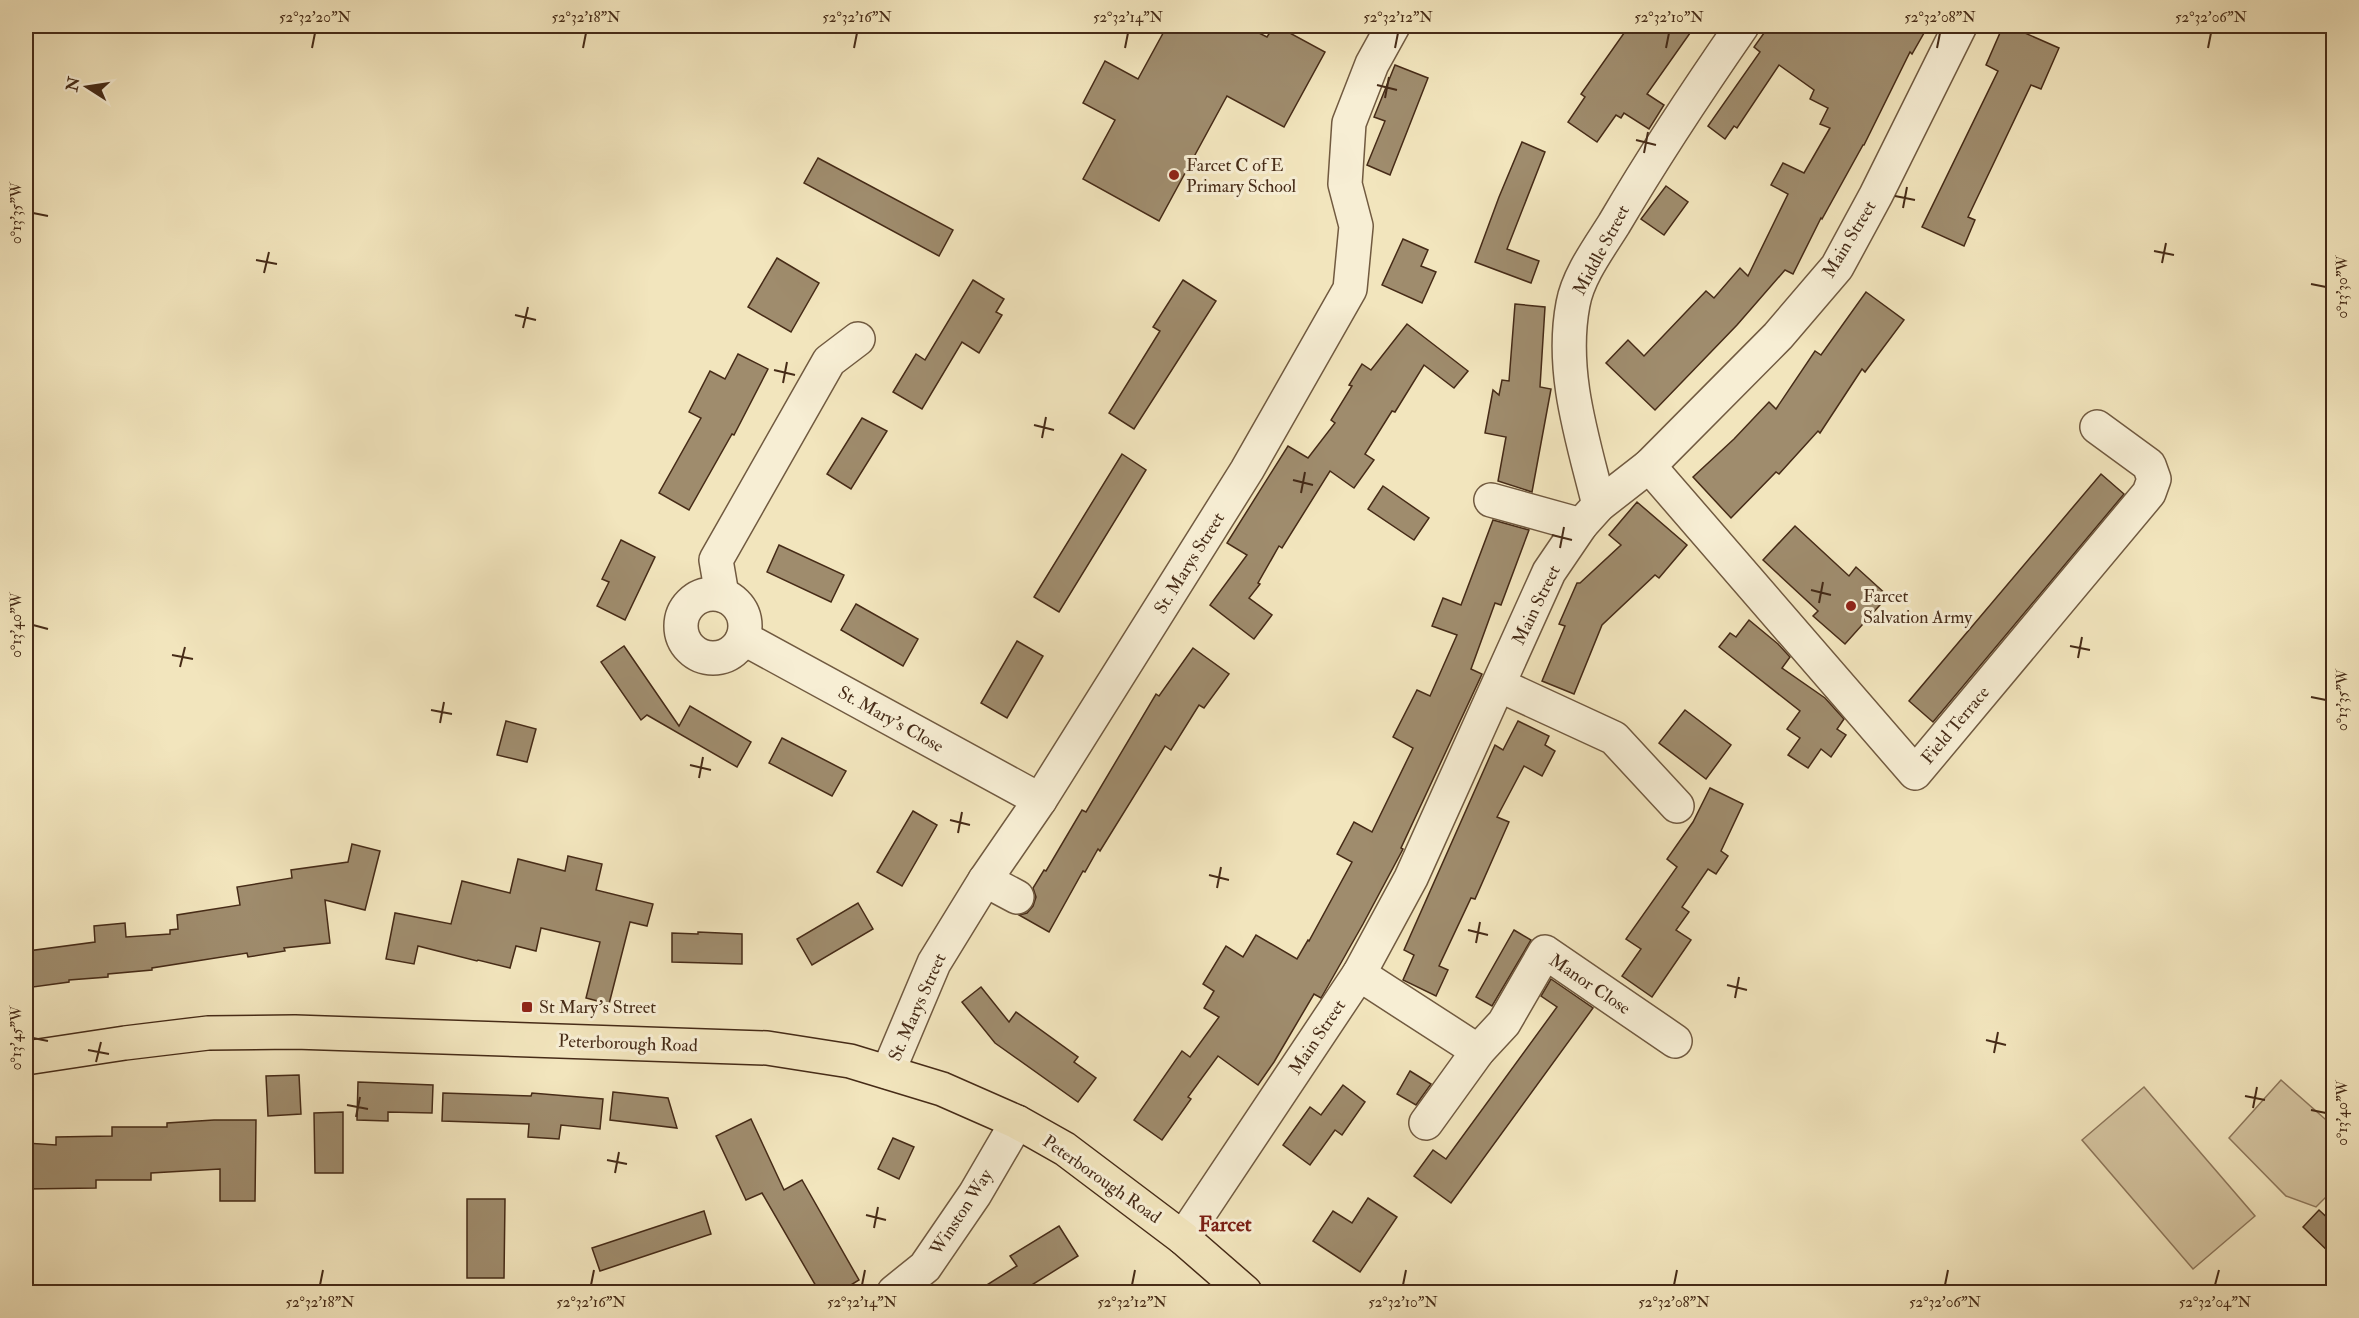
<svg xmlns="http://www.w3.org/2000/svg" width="2359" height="1318" font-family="'IM FELL Double Pica',serif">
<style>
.green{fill:#d5c5a1;stroke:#8e785c;stroke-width:1.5}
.building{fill:#9f8c6d;stroke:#462b17;stroke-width:1.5}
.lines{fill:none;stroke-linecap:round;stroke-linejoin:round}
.minor-casing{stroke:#715a40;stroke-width:36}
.major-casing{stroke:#462b17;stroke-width:36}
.minor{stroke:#f7eed4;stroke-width:33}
.major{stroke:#f2e5bd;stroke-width:33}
.ticks{fill:none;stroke:#462b17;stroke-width:2}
.poi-dot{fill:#8f2418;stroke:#f7eed4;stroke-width:2}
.labels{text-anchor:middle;stroke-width:6;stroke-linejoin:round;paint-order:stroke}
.poi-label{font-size:18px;fill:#462b17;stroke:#f7eed4;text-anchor:start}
.street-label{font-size:18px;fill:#462b17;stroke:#f7eed4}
.quarter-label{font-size:21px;font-weight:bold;fill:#7a1f14;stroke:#f7eed4}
.neatline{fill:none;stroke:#462b17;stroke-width:2}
.ticks-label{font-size:15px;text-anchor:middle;fill:#462b17}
</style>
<rect width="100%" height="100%" fill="#f2e5bd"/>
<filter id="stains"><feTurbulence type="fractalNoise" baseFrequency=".00333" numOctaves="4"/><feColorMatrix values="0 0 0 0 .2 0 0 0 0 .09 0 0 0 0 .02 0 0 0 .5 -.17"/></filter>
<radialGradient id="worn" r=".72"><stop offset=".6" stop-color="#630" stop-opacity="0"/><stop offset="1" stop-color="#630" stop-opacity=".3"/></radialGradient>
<g class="green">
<polygon points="2281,1080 2333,1126 2333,1190 2316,1207 2286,1196 2229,1138"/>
<polygon points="2144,1087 2255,1216 2193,1269 2082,1140"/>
</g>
<g class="building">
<polygon points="1167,26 1245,26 1267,37 1274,26 1277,26 1325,52 1284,127 1227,96 1159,221 1083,179 1115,120 1083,103 1105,61 1138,79"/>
<polygon points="1629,26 1695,26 1647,94 1664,105 1649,129 1624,113 1621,118 1616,115 1597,142 1568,122 1585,97 1581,94"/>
<polygon points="1769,26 1928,26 1912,54 1910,52 1864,145 1863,145 1822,219 1821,218 1793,274 1785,270 1737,325 1655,410 1606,363 1628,340 1644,356 1706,291 1714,298 1740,268 1748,276 1788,194 1771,185 1783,163 1804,173 1830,128 1820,124 1828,108 1810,99 1814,90 1779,65 1737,128 1734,126 1725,139 1708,126 1760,52 1754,47"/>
<polygon points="2003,26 2009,26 2059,48 2041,89 2031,85 1968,217 1975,220 1964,246 1922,227 1998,71 1986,65"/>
<polygon points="1395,65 1428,78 1390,175 1367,165 1385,121 1374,117"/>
<polygon points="1522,142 1545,152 1507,249 1539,261 1531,283 1475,262 1499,197"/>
<polygon points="818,158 953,230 939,256 804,183"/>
<polygon points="1666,186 1688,202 1664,235 1641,219"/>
<polygon points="1403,239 1428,250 1421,266 1436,272 1422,303 1382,285"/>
<polygon points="777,258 819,283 791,332 748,307"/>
<polygon points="973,280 1004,299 996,312 1002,315 979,353 962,342 922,409 893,392 916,354 925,360"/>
<polygon points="1183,280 1216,301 1134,429 1109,413 1160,331 1153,327"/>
<polygon points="1866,292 1904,320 1865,372 1862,369 1820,433 1818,431 1779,474 1776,472 1731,518 1693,477 1734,439 1769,402 1776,409 1815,351 1821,355"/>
<polygon points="1515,304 1545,307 1540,387 1551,389 1532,492 1498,481 1506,437 1485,433 1493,390 1499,395 1502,380 1509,381"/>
<polygon points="1407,324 1468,371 1454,388 1424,365 1395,412 1392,411 1365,454 1374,460 1354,488 1330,471 1282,548 1279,546 1258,583 1260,584 1249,598 1272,615 1254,639 1210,605 1247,555 1227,543 1288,446 1308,458 1335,423 1331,420 1352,386 1349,385 1362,364 1371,370"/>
<polygon points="738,354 768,369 734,435 732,434 689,510 659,493 701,418 689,412 710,371 725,379"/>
<polygon points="862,418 887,431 851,489 827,474"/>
<polygon points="1122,454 1146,470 1059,612 1034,597"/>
<polygon points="2101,474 2124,494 1933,722 1909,701"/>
<polygon points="1383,486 1429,518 1414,540 1368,509"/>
<polygon points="1637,502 1687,545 1659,578 1655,575 1602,625 1574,694 1542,681 1565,626 1559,624 1577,583 1580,583 1621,545 1609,535"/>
<polygon points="1493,520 1529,530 1501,605 1495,603 1471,669 1482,674 1401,848 1403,849 1363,924 1329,984 1321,998 1314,994 1274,1062 1258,1085 1218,1056 1188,1097 1191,1099 1162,1140 1134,1120 1182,1051 1190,1057 1219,1017 1204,1008 1214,991 1203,984 1226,946 1243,957 1256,935 1297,959 1308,940 1309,941 1352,862 1337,854 1354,822 1372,832 1413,748 1393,737 1417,690 1430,696 1457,635 1432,626 1443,598 1461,605"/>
<polygon points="1795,526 1849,576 1856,567 1888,596 1845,644 1813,616 1818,611 1763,560"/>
<polygon points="621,540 655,557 625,620 597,606 609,582 602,579"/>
<polygon points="779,545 844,575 831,602 767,572"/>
<polygon points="856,604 918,639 903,666 841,630"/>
<polygon points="1749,620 1778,644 1790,657 1782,668 1825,698 1844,719 1837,729 1846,735 1831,757 1821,749 1808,768 1788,755 1800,738 1787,729 1800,711 1719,647 1730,633 1736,637"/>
<polygon points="1017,641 1043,656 1007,718 981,703"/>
<polygon points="624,646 679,726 690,706 751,742 737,767 647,715 641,720 601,662"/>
<polygon points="1193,648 1229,674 1204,708 1199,705 1171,750 1165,746 1100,851 1098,849 1085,872 1083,871 1049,932 1019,915 1027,913 1033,906 1036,897 1033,888 1044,870 1046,871 1082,810 1086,812 1156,694 1159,696"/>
<polygon points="1685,710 1731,745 1706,779 1659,743"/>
<polygon points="506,721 536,729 527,762 497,755"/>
<polygon points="1518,721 1549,736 1545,745 1555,751 1542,776 1524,766 1497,817 1509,822 1475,899 1471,898 1439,966 1448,970 1436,996 1403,980 1414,955 1404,950 1495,745 1503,750"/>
<polygon points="782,738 846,771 832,796 769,763"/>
<polygon points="1710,788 1743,804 1721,851 1728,856 1716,874 1708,869 1682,907 1689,912 1676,930 1691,940 1652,997 1622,976 1641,949 1626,939 1677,867 1667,859 1693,822"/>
<polygon points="913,811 937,825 902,886 877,872"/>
<polygon points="352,844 380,851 365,910 325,900 330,943 284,948 285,951 248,957 247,953 152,968 152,970 108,974 108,977 69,980 69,982 33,987 28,951 95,942 94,926 125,923 126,937 170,934 170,930 178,929 177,915 240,905 237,887 292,878 291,870 348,862"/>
<polygon points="568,856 602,864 596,890 653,904 647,926 630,922 609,1004 586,998 600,942 541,928 536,951 516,946 510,968 478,960 477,961 418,946 414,964 386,959 395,913 451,924 462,881 510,893 518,859 565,871"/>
<polygon points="858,903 873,929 812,965 797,939"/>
<polygon points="1514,930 1531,940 1492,1006 1476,997"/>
<polygon points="698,932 742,934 742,964 672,962 672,933 698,934"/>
<polygon points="1551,979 1593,1008 1451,1203 1414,1176 1433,1150 1446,1159 1557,1007 1541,996"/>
<polygon points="981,987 1009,1022 1016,1012 1078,1057 1074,1062 1096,1078 1078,1102 995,1043 962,1002"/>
<polygon points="1410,1071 1431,1084 1416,1105 1397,1094"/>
<polygon points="299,1075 301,1114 268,1116 266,1076"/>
<polygon points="358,1082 433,1085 432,1113 388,1112 388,1121 357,1120"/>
<polygon points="1343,1085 1365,1102 1342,1135 1335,1130 1310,1165 1283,1145 1310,1107 1321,1115"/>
<polygon points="613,1092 668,1098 677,1128 610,1120"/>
<polygon points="443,1093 531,1096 532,1093 603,1099 600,1129 561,1125 559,1139 528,1137 529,1124 442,1121"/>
<polygon points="343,1112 343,1173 315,1173 314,1113"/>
<polygon points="751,1119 784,1190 802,1180 859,1280 838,1293 820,1293 762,1193 746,1200 716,1136"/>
<polygon points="214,1120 256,1120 255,1201 220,1201 220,1169 151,1173 151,1180 96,1180 96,1188 26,1189 26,1143 56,1145 56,1137 112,1136 112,1127 167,1127 167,1123"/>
<polygon points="893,1138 914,1147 899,1179 878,1169"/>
<polygon points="1368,1198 1397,1217 1360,1272 1313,1241 1333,1211 1352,1223"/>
<polygon points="467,1199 505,1199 504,1278 467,1278"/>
<polygon points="2319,1210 2334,1224 2334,1257 2303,1227"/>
<polygon points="704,1211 711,1234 600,1271 592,1248"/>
<polygon points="1059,1226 1078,1256 1019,1293 974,1293 1017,1266 1010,1256"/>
</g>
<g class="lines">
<defs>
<g id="minor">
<polyline points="1649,466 1915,773 2149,493 2154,479 2149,465 2097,427"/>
<polyline points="1491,500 1581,525"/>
<path d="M1599,505c-16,-65 -39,-133 -26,-201 5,-28 26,-56 41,-80 40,-68 83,-133 128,-198"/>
<circle cx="713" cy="626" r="32"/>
<polyline points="722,595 716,560 829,361 858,339"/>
<polyline points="743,638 1040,800"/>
<polyline points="1499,685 1614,738 1677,806"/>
<polyline points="985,880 1017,897"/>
<polyline points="1359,974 1478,1051"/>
<polyline points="888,1072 934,963 985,880 1040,800 1247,470 1350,289 1356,226 1345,184 1349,123 1372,64 1393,26"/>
<polyline points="1426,1123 1478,1051 1504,1023 1545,952 1675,1041"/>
<polyline points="1183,1238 1359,974 1411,878 1549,572 1581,525 1599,505 1649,466 1778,336 1837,267 1876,195 1960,26"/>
<polyline points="894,1292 925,1267 975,1194 1017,1122"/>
</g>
<polyline id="major" points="26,1058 125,1043 208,1033 295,1032 767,1048 850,1061 942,1089 1017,1122 1065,1149 1183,1238 1245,1292"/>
</defs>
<use href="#minor" class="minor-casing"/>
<use href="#major" class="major-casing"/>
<use href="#minor" class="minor"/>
<use href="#major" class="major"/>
</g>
<path class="ticks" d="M312,48l3,-15M583,48l3,-15M854,48l3,-15M1125,48l3,-15M1395,48l3,-15M1666,48l3,-15M1937,48l3,-15M2208,48l3,-15M1377,85l20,5M1385,98l4,-21M1636,140l20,5M1644,153l4,-21M1895,196l20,4M1903,208l4,-21M33,213l15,3M2154,251l20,4M256,260l21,4M2162,263l4,-20M264,273l5,-21M2311,284l15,3M515,315l21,5M523,328l5,-21M774,370l21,5M783,383l4,-21M1034,425l20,5M1042,438l4,-21M1293,480l20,5M1301,493l4,-21M1552,535l20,5M1560,548l4,-21M1811,590l20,5M1819,603l4,-21M33,625l15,4M2070,646l20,4M172,655l21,4M2078,658l4,-21M180,667l5,-20M2311,697l15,3M431,710l21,4M440,723l4,-21M690,765l21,5M699,778l4,-21M950,820l20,5M958,833l4,-21M1209,875l20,5M1217,888l4,-21M1468,930l20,5M1476,943l4,-21M1727,985l20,5M1735,998l4,-21M33,1038l15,3M1986,1040l20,5M88,1050l21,4M1994,1053l4,-21M96,1062l5,-20M2245,1096l20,4M347,1105l21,4M2253,1108l4,-21M2311,1110l15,3M356,1117l4,-20M607,1160l20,4M615,1173l4,-21M866,1215l20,5M874,1228l4,-21M320,1285l3,-15M591,1285l3,-15M862,1285l3,-15M1132,1285l3,-15M1403,1285l3,-15M1674,1285l3,-15M1945,1285l3,-15M2215,1285l4,-15"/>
<g class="poi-dot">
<circle cx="1174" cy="175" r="6"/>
<circle cx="1851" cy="606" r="6"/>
<rect x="521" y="1001" width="12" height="12" rx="3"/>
</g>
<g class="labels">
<g class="poi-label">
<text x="1186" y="171">Farcet C of E<tspan x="1186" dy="21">Primary School</tspan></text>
<text x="1863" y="602">Farcet<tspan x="1863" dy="21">Salvation Army</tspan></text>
<text x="539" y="1013">St Mary's Street</text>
</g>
<g class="street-label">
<text transform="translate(1849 239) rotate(-59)" y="6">Main Street</text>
<text transform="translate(1601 250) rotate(-62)" y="6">Middle Street</text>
<text transform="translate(1189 563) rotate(-58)" y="6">St. Marys Street</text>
<text transform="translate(1536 605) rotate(-64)" y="6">Main Street</text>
<text transform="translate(891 719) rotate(29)" y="6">St. Mary's Close</text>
<text transform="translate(1955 725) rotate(-50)" y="6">Field Terrace</text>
<text transform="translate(1590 984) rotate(34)" y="6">Manor Close</text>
<text transform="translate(917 1007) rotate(-66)" y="6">St. Marys Street</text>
<text transform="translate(1317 1037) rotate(-56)" y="6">Main Street</text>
<text transform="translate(628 1043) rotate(2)" y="6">Peterborough Road</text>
<text transform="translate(1102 1179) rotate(35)" y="6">Peterborough Road</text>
<text transform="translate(961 1212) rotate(-57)" y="6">Winston Way</text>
</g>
<g class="quarter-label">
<text x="1225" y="1231">Farcet</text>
</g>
</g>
<rect width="2359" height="1318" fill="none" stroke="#f2e5bd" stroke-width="66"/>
<g transform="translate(87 87) rotate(282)" stroke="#f7eed4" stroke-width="4.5" paint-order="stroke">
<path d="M0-4.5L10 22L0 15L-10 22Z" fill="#462b17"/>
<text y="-9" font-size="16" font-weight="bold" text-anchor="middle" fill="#462b17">N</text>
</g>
<rect x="33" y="33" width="2293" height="1252" class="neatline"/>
<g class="ticks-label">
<text x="315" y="22">52°32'20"N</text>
<text x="586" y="22">52°32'18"N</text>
<text x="857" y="22">52°32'16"N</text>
<text x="1128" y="22">52°32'14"N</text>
<text x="1398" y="22">52°32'12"N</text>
<text x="1669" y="22">52°32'10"N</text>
<text x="1940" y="22">52°32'08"N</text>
<text x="2211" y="22">52°32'06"N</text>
<text transform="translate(16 213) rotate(-90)" y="5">0°13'35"W</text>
<text transform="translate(2342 287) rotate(-90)" y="5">0°13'30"W</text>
<text transform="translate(16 625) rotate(-90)" y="5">0°13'40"W</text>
<text transform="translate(2342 700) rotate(-90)" y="5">0°13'35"W</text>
<text transform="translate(16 1038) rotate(-90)" y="5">0°13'45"W</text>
<text transform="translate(2342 1113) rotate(-90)" y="5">0°13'40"W</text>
<text x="320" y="1307">52°32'18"N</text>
<text x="591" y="1307">52°32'16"N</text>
<text x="862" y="1307">52°32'14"N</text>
<text x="1132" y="1307">52°32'12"N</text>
<text x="1403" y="1307">52°32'10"N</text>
<text x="1674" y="1307">52°32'08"N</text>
<text x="1945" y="1307">52°32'06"N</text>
<text x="2215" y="1307">52°32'04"N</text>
</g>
<rect width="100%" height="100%" filter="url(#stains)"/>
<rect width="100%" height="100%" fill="url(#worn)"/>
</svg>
